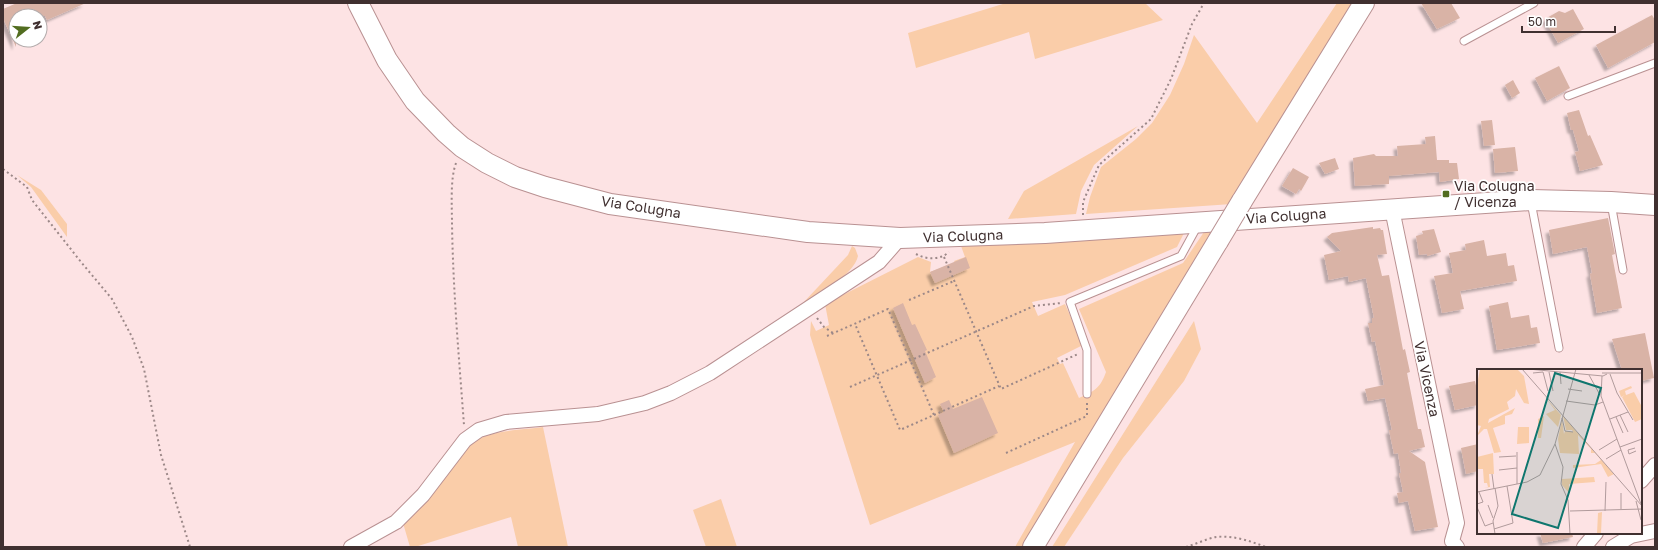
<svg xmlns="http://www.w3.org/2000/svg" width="1658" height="550" font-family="'Golos Text',sans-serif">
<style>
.green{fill:#facda9}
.building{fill:#d9b3a6;filter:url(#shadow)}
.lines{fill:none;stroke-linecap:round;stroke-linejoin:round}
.lane-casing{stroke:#b99192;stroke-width:9}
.street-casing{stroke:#b99192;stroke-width:16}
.secondary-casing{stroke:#b99192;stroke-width:22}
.path{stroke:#9c8888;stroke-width:2;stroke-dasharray:2 3;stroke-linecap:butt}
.lane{stroke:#fff;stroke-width:7}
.street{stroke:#fff;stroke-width:14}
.secondary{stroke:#fff;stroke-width:20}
.secondary-bridge-casing{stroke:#b99192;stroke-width:22;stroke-linecap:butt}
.secondary-bridge{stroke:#fff;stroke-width:20}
.poi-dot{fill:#526d20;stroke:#fff;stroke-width:1.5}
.labels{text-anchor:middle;stroke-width:3.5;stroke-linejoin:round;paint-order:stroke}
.poi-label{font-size:14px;fill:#403030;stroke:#fff;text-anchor:start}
.street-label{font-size:14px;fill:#403030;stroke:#fff}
.inset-road{fill:none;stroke:#b19b9c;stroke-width:1}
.view{fill:#0f766e;fill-opacity:0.15;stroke:#0f766e;stroke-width:2}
.inset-edge{fill:none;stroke:#403030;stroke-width:2}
</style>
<defs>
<filter id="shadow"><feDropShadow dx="-3.5" dy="3.5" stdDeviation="1" flood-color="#0004"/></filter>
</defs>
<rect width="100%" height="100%" fill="#fde3e4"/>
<g class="green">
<polygon points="1006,3 1145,3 1163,20 1035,59 1029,32 916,68 908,33"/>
<polygon points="1337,3 1354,3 1232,204 1086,214 1090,197 1101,167 1136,139 1152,123 1170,95 1184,64 1194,35 1257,123"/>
<polygon points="1138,126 1094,165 1081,191 1076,214 1008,219 1024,191"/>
<polygon points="17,175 41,190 67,224 67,237 31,187"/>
<path d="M1186,229l-9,18 -112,48 -33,7 6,14 27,-12 18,41 -26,13 3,6 3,-1 16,35c15,-7 21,-9 27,-26l-27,-63 104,-46 21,-31 16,-2 -193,317h-12l60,-105 -205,83 -60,-190 1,-14 5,10 13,-6 -4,-21 93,-47 13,5 -1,10 25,-9 -1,-2 11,-4 -4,-11z"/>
<path d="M852,246l3,2 3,8c-4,19 -39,38 -55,47l45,-48z"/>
<polygon points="1194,321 1201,349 1184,381 1123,458 1064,547 1052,547"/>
<path d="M543,427l25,120h-50l-7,-30 -96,30h-5l-7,-24c16,-13 29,-27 41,-44 9,-12 16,-27 28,-36 17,-13 51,-13 71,-16z"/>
<polygon points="721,499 737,547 706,547 693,510"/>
</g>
<g class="building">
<polygon points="17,3 86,3 47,20 45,16 16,16 16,47 3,18 3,9"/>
<polygon points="1421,3 1451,3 1460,18 1437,29"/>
<polygon points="1573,9 1584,29 1558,43 1545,19 1559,11 1565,13"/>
<polygon points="1652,15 1655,20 1655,42 1608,68 1596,45"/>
<polygon points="1559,66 1570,88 1547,101 1535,78"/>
<polygon points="1513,80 1520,93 1512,98 1505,85"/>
<polygon points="1579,110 1588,136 1590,135 1603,165 1580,171 1575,152 1579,151 1573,130 1571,130 1567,113"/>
<polygon points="1492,120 1495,145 1484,146 1481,121"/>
<polygon points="1435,136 1437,160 1449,160 1449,163 1457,163 1459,179 1440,182 1439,172 1389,176 1389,184 1355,186 1353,158 1374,154 1376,156 1398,156 1397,146 1426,144 1425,137"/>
<polygon points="1515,147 1518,171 1495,173 1493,149"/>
<polygon points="1335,158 1339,169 1325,174 1319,163"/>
<polygon points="1293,168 1309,177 1301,191 1299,189 1296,194 1282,186"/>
<polygon points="1608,218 1615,254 1612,255 1622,308 1597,313 1590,274 1592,273 1587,247 1553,254 1549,230"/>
<polygon points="1373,227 1373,229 1380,228 1381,230 1383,230 1387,254 1377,255 1382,276 1389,275 1403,350 1405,349 1410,372 1407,373 1418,429 1421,429 1425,447 1409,451 1425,462 1438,527 1415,531 1408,501 1399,503 1397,493 1403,492 1399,473 1401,473 1398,453 1394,454 1389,430 1392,430 1385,398 1368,401 1365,389 1384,385 1375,341 1372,342 1368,323 1372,323 1372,318 1374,318 1366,278 1349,282 1348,276 1329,280 1324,255 1341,251 1327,237 1332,233"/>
<polygon points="1434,229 1441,252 1427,256 1427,254 1419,255 1416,236 1423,234 1422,231"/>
<polygon points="1484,240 1487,256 1506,253 1508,266 1514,265 1517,281 1460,291 1464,309 1442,313 1434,276 1453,273 1449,253 1466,250 1465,244"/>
<polygon points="966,257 970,268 935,283 930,272"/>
<polygon points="1508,302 1511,318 1529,315 1531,328 1537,327 1540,343 1497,350 1489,306"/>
<polygon points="903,303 912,325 915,324 927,350 925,351 936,377 925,383 893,308"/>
<polygon points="1645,333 1654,378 1641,381 1641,370 1622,370 1612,339"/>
<polygon points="1475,381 1478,395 1478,405 1455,410 1449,386"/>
<polygon points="982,397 998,433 954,453 938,415 944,412 940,404 949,400 953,409"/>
<polygon points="1478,444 1478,471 1466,474 1461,448"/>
<polygon points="1540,533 1572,533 1573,537 1543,543"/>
</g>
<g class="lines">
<defs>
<g id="lane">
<polyline points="1464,41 1534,3"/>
<polyline points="1568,96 1655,63"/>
<polyline points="1531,202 1559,348"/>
<polyline points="1611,203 1623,270"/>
<polyline points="1087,394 1087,350 1070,302 1181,256 1198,225"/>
</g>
<g id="street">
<polyline points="1392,209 1457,523 1452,541 1457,547"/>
<polyline points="1641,481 1655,465"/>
<polyline points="351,547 396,522 423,495 465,440 479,430 506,422 598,414 645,403 671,393 710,373 879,262 900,238"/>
<polyline points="1584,547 1596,533"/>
<polyline points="1613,547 1631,536 1655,531"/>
</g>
<g id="secondary">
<polyline points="358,3 387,60 415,101 446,133 462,147 487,163 515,177 545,187 610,204 808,232 900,238 1045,233 1531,200 1611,202 1655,205"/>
<polyline points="1242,201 1364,3"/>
<polyline points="1033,547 1218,241"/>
</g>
</defs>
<use href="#lane" class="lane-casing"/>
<use href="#street" class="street-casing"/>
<use href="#secondary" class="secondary-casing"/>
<g class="path">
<path d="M456,163c-6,16 -4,43 -4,60 1,68 7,135 12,202"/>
<polyline points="3,169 27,187 32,200 81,262 112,299 132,337 144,369 161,455 190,547"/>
<polyline points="1083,215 1083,202 1099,165 1151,119 1171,79 1192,24 1204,3"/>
<path d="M916,254c11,6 24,6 33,-2"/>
<polyline points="944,257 1001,389 1078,354"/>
<polyline points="909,300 954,281"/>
<polyline points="817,318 824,327 833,333"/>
<polyline points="827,336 888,309 934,415 900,430 855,324"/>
<polyline points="850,387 1034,306 1061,303"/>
<polyline points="934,415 999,386"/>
<polyline points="1006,453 1087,416 1087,403"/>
<path d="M1186,547c10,-3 20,-8 30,-10 17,-2 34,4 50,10"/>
</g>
<use href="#lane" class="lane"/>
<use href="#street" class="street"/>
<use href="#secondary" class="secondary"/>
<defs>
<polyline id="secondary-bridge" points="1218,241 1242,201"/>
</defs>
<use href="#secondary-bridge" class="secondary-bridge-casing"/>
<use href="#secondary-bridge" class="secondary-bridge"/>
</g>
<rect class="poi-dot" x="1442" y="190" width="8" height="8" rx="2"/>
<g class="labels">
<g class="poi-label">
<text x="1454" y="191">Via Colugna<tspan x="1454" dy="16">/ Vicenza</tspan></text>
</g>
<g class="street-label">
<text transform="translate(641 207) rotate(9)" y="5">Via Colugna</text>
<text transform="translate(1286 216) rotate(-4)" y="5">Via Colugna</text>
<text transform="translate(963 236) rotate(-2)" y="5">Via Colugna</text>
<text transform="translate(1427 379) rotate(78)" y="5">Via Vicenza</text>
</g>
</g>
<g transform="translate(1477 369)">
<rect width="165" height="165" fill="#fde3e4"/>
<path d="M3,0h37l7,7 5,28 -5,-1 -8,-14 -1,7 -8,6 2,7 -20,10 -1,4 27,-15 -3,6 -7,2v8l-12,4 8,24 -7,1 -7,-24h-3l-7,7 4,-10 -4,-1v-40zM154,17l1,2 -7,3 1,4 8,-3 8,15v12l-7,3 -13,-25 3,-2 -4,2 -2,-6zM67,27l17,19 -3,12 -12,-13 9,-4zM67,47l-3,22h-3v-19zM86,47l51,58 -6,3 -7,-13 -28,4v-3l22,-1 6,-4 -6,-7h-4v-4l-13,-14 1,19 -19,-1 -2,-14 4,-20 2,15 1,-3 8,1 -1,-2h-6zM41,58h11v16l-12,1zM16,84l1,21h-5l1,13 -6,1 4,-1 -1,-4h-3l-1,-14h-5l-1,-12zM117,108l1,5 -26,2v9l-7,-8v-6zM125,143l-1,21 -4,1 1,-21z" fill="#facda9"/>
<path class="inset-road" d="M45,0l120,137M51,0l75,7 4,-2M72,3l4,19M83,3l1,12M56,4l10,-1 5,19M125,4h40M133,5l7,19 16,27M112,6l11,20M125,7l-1,20 40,108M91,20l14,2M89,32l29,4 8,-3M143,46l8,17M139,48l7,16M85,49l3,13 8,1M133,50l18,-7M78,75l8,23 -2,17 7,16 2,34M143,78l22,-8M158,79l-7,2 1,4 7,-3M122,81l18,-11M40,83v32M22,88l17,-1M129,90l15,-9M22,101l18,-2M15,105l2,15M18,119l3,18 -5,15 2,13M0,123l50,-10 13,-7 15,-31 21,-75M159,132l5,19M0,135l6,-2 -4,-10M11,136l5,13M0,138l8,19 8,-3M144,140v-16M93,142l72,-2M128,142l1,-29M17,160l19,-6 -6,-37"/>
<path class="view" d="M78,4l46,15 -43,140 -46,-14z"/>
<rect width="165" height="165" class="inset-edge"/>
</g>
<rect width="1658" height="550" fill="none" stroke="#403030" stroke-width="8"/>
<g transform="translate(28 28) rotate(73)"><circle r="19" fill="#ffffff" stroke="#b3acac"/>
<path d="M0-3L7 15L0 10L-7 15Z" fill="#526d20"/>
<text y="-6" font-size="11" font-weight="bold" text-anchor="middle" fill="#403030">N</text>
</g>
<path d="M1522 26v6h93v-6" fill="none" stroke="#403030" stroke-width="2"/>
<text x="1528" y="26" font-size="12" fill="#403030" stroke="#ffffff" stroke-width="3" paint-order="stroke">50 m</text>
</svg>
